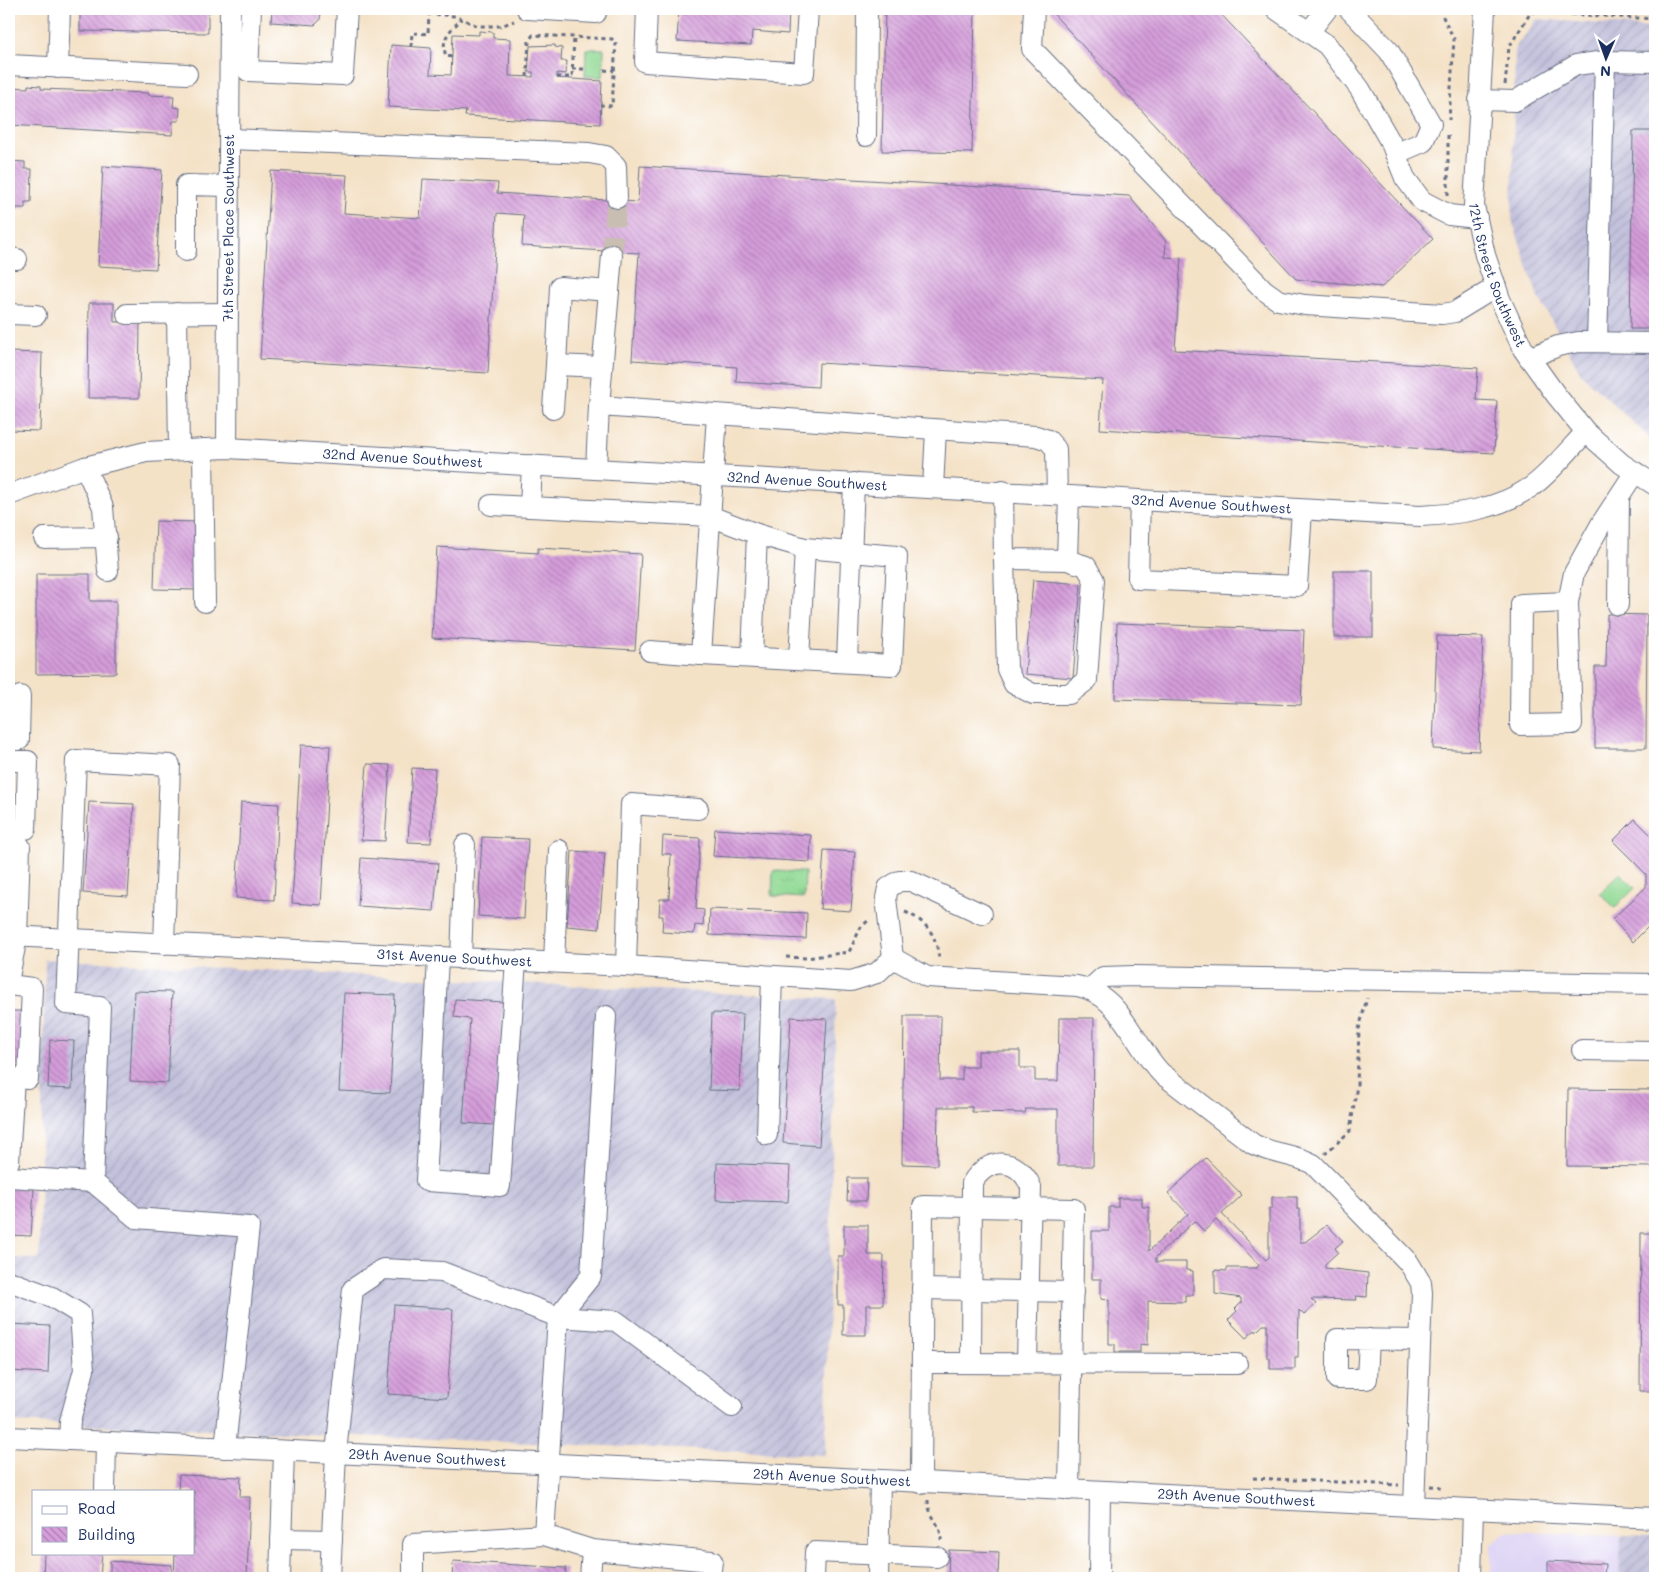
<svg xmlns="http://www.w3.org/2000/svg" width="1664" height="1587" font-family="Mali,sans-serif">
<style>
.built{fill:#dfd5f5}
.industrial{fill:url(#industrial-furrows)}
.grass{fill:url(#grass-tufts);stroke:#57847a}
.pitch{fill:#93da95;stroke:#57847a}
.building{fill:url(#building-back-hatch)}
.lines{fill:none;stroke-linecap:round;stroke-linejoin:round}
.minor-tunnel{stroke:#c9beb2;stroke-width:20;stroke-dasharray:20 10;stroke-linecap:butt}
.minor-casing{stroke:#676e83;stroke-width:22}
.path{stroke:#676e83;stroke-width:3;stroke-dasharray:4 4;stroke-linecap:butt}
.minor{stroke:#fff;stroke-width:20}
.labels{text-anchor:middle;stroke-width:5;stroke-linejoin:round;paint-order:stroke}
.street-label{font-size:14px;fill:#1b2f5e;stroke:#fff}
</style>
<defs>
<pattern id="industrial-furrows" width="10" height="10" patternUnits="userSpaceOnUse" patternTransform="scale(1.25)"><rect width="10" height="10" fill="#c3c1db"/><path d="M-1 1l2-2M0 10L10 0M9 11l2-2" fill="none" stroke="#a7a6be"/></pattern>
<pattern id="grass-tufts" width="24" height="20" patternUnits="userSpaceOnUse" patternTransform="scale(1.25)"><rect width="24" height="20" fill="#93da95"/><path d="M3 7l-1-3M5 7V3M7 7l1-3M15 17l-1-3M17 17v-4M19 17l1-3" fill="none" stroke="#7ebb83"/></pattern>
<pattern id="building-back-hatch" width="6" height="6" patternUnits="userSpaceOnUse" patternTransform="scale(1.25)"><rect width="6" height="6" fill="#d59dda"/><path d="M-1 5l2 2M0 0l6 6M5-1l2 2" fill="none" stroke="#ac80b4"/></pattern>
</defs>
<rect width="100%" height="100%" fill="#fff"/>
<filter id="ink" filterUnits="userSpaceOnUse"><feTurbulence type="fractalNoise" baseFrequency=".02" numOctaves="2"/><feDisplacementMap in="SourceGraphic" scale="10" xChannelSelector="R" yChannelSelector="G"/><feConvolveMatrix kernelMatrix="1 2 1 2 8 2 1 2 1" color-interpolation-filters="sRGB"/></filter>
<filter id="wash" filterUnits="userSpaceOnUse"><feTurbulence type="fractalNoise" baseFrequency=".0096" numOctaves="4" result="noise"/><feDisplacementMap in="SourceGraphic" scale="20" xChannelSelector="R" yChannelSelector="G"/><feGaussianBlur stdDeviation="1.12" result="paint"/><feColorMatrix in="noise" values="0 0 0 0 0 0 0 0 0 0 0 0 0 0 0 0 0 1.4 0 .05"/><feComposite in="paint" operator="in"/></filter>
<g filter="url(#wash)">
<rect width="100%" height="100%" fill="#f4e2c7"/>
<polygon class="built" points="1506,1531 1621,1536 1619,1578 1491,1578 1491,1546"/>
<g class="industrial">
<polygon points="1537,19 1655,28 1655,443 1581,374 1537,294 1512,220 1515,48"/>
<polygon points="45,959 836,999 825,1455 9,1422 9,1258 39,1259"/>
<polygon points="1621,1536 1655,1537 1655,1578 1619,1578"/>
</g>
<polygon class="grass" points="773,871 805,872 804,898 772,896"/>
<g class="pitch">
<polygon points="586,49 604,49 603,77 585,76"/>
<polygon points="1620,873 1635,888 1615,908 1600,893"/>
</g>
<g id="blocks">
<g class="building">
<polygon points="80,9 211,9 211,12 208,12 208,33 80,31"/>
<polygon points="272,9 321,9 320,20 315,25 271,22"/>
<polygon points="679,9 789,9 788,34 752,31 751,45 677,41"/>
<polygon points="885,9 975,9 972,153 882,151"/>
<polygon points="1049,9 1216,9 1433,239 1382,287 1296,279"/>
<polygon points="479,31 493,32 493,38 510,39 509,76 533,77 533,72 528,72 530,46 555,45 555,47 562,48 561,61 567,61 566,74 557,73 557,78 602,81 600,124 465,116 466,111 388,107 391,45 431,48 430,74 451,75 453,34 479,35"/>
<polygon points="28,85 41,86 41,89 149,93 148,95 174,96 173,107 180,108 179,121 173,121 172,135 9,125 9,87 28,88"/>
<polygon points="1633,131 1655,131 1655,329 1630,329"/>
<polygon points="9,161 25,162 25,169 32,169 31,202 25,202 25,208 16,208 16,211 9,211"/>
<polygon points="103,166 162,170 156,269 98,266"/>
<polygon points="640,166 1129,196 1166,241 1165,257 1181,258 1175,350 1478,368 1476,400 1497,401 1494,453 1100,429 1103,380 819,363 818,387 736,382 737,367 632,360 639,253 522,246 524,215 497,213 488,373 260,359 271,171 347,175 344,213 420,218 423,179 498,183 497,193 638,202"/>
<polygon points="89,303 114,303 114,322 140,322 139,398 88,398"/>
<polygon points="9,352 42,353 40,431 9,430"/>
<polygon points="156,521 199,522 197,590 154,589"/>
<polygon points="437,547 538,553 538,548 641,554 635,650 432,638"/>
<rect x="1334" y="571" width="39" height="66"/>
<polygon points="36,574 90,574 90,601 116,601 116,673 36,674"/>
<polygon points="1033,580 1081,584 1073,678 1025,674"/>
<polygon points="1607,614 1647,615 1646,748 1595,748 1595,667 1606,667"/>
<polygon points="1117,623 1304,630 1301,705 1115,699"/>
<polygon points="1437,636 1483,637 1479,751 1433,749"/>
<polygon points="301,745 330,746 321,905 292,903"/>
<polygon points="367,764 390,765 385,841 361,840"/>
<polygon points="412,768 435,769 431,843 408,842"/>
<polygon points="89,802 134,804 128,896 83,893"/>
<polygon points="241,802 279,804 274,900 236,898"/>
<polygon points="1635,819 1655,839 1655,920 1633,942 1612,919 1646,887 1646,874 1613,841"/>
<polygon points="715,829 811,835 810,862 713,856"/>
<polygon points="663,836 700,838 696,909 704,910 703,926 695,925 694,934 662,932 663,916 659,916 660,899 669,899 671,854 662,854"/>
<polygon points="482,837 528,839 524,919 478,916"/>
<polygon points="824,850 855,852 851,911 820,909"/>
<polygon points="572,851 605,853 599,929 567,926"/>
<polygon points="361,858 438,863 434,911 358,906"/>
<polygon points="710,909 807,913 806,939 709,935"/>
<polygon points="134,991 172,992 168,1083 130,1081"/>
<polygon points="344,993 395,995 390,1093 339,1091"/>
<polygon points="455,999 503,1002 494,1125 463,1123 470,1019 454,1017"/>
<polygon points="9,1011 25,1011 22,1066 9,1065"/>
<polygon points="712,1013 743,1014 740,1091 709,1090"/>
<polygon points="904,1016 941,1016 940,1080 962,1080 962,1067 978,1067 978,1051 1020,1051 1020,1068 1035,1068 1035,1081 1058,1081 1059,1018 1094,1018 1093,1166 1058,1166 1058,1109 1026,1109 1025,1113 972,1112 972,1107 938,1107 937,1165 902,1164"/>
<polygon points="791,1017 827,1019 819,1146 783,1143"/>
<polygon points="50,1040 74,1041 72,1089 48,1088"/>
<polygon points="1568,1089 1655,1090 1655,1167 1567,1166"/>
<polygon points="1206,1158 1242,1195 1222,1214 1266,1260 1269,1257 1269,1208 1272,1208 1272,1197 1297,1197 1297,1209 1300,1209 1300,1242 1305,1242 1327,1225 1343,1241 1335,1248 1338,1252 1325,1264 1325,1268 1368,1273 1367,1297 1356,1296 1357,1300 1311,1299 1316,1304 1304,1315 1299,1310 1298,1357 1295,1357 1295,1369 1270,1369 1270,1358 1267,1358 1267,1325 1263,1325 1256,1332 1255,1330 1246,1338 1228,1320 1237,1311 1235,1309 1241,1303 1241,1298 1215,1294 1215,1270 1227,1271 1227,1268 1257,1268 1259,1265 1216,1220 1204,1231 1194,1221 1156,1257 1156,1262 1186,1262 1186,1270 1193,1271 1193,1295 1185,1295 1185,1302 1148,1301 1148,1345 1140,1344 1140,1352 1115,1352 1115,1344 1109,1344 1109,1300 1101,1299 1101,1279 1092,1279 1092,1231 1109,1231 1109,1207 1118,1207 1118,1198 1142,1198 1142,1207 1149,1207 1149,1251 1188,1214 1168,1193"/>
<polygon points="717,1163 790,1166 788,1202 716,1200"/>
<polygon points="848,1178 867,1178 866,1201 847,1201"/>
<polygon points="9,1187 34,1189 31,1236 9,1235"/>
<polygon points="844,1225 868,1225 868,1255 884,1255 883,1305 866,1305 866,1335 843,1335 843,1305 838,1305 838,1256 844,1256"/>
<polygon points="1641,1233 1655,1233 1655,1391 1640,1391"/>
<polygon points="394,1305 453,1309 447,1398 388,1394"/>
<polygon points="9,1324 50,1326 48,1373 9,1371"/>
<polygon points="179,1475 241,1477 240,1497 250,1497 247,1578 174,1578 175,1553 194,1553 194,1491 178,1491"/>
<polygon points="949,1550 999,1552 998,1578 948,1578"/>
<polygon points="44,1553 102,1553 100,1578 43,1578"/>
<polygon points="110,1561 172,1565 171,1578 110,1578"/>
<polygon points="453,1561 566,1568 565,1578 452,1578"/>
<polygon points="1548,1561 1605,1564 1604,1578 1548,1578"/>
</g>
</g>
</g>
<g filter="url(#ink)">
<use href="#blocks" fill-opacity="0" stroke="#676e83" stroke-width="1"/>
<g class="lines">
<polyline class="minor-tunnel" points="612,255 617,198"/>
<defs>
<g id="minor">
<polyline points="251,9 248,71 343,75 347,9"/>
<polyline points="527,9 596,13 596,9"/>
<polyline points="647,9 645,62 804,73 808,9"/>
<polyline points="1034,9 1032,49 1264,290 1278,300 1305,305 1442,314 1455,312 1496,287"/>
<polyline points="1276,9 1327,45 1360,89 1391,143 1405,178 1422,201 1449,215 1477,218"/>
<polyline points="1349,9 1389,51 1431,124 1423,142 1395,154"/>
<path id="s1" d="M1485,9l-11,197 11,49 15,44 23,50 33,46 30,37 36,32 33,21"/>
<polyline points="1309,32 1327,9"/>
<polyline points="1605,61 1655,62"/>
<polyline points="9,65 187,74"/>
<polyline points="58,68 60,9"/>
<polyline points="1479,100 1515,101 1576,65 1605,61 1597,342"/>
<polyline points="866,136 867,9"/>
<polyline points="229,139 589,153 606,156 616,166 617,198"/>
<polyline points="186,251 186,185 229,186"/>
<polyline points="9,258 17,259"/>
<polyline points="609,291 612,255"/>
<polyline points="177,313 179,450"/>
<polyline points="9,314 36,315"/>
<polyline points="127,314 228,313"/>
<polyline points="1529,358 1558,346 1578,342 1655,343"/>
<polyline points="599,406 609,291 560,287 556,365 602,367"/>
<polyline points="553,409 556,365"/>
<path id="s2" d="M227,448l3,-439"/>
<polyline points="203,449 205,602"/>
<path d="M532,465l-2,42 180,9 47,18 48,14 92,8 -5,109 -191,-10c5,-80 10,-160 16,-240"/>
<polyline points="85,467 103,507 108,571"/>
<polyline points="596,469 599,406 1036,436 1048,440 1056,449 1057,495"/>
<polyline points="933,488 936,430"/>
<polyline points="1003,491 1004,559 1067,560 1069,496"/>
<path id="s3" d="M9,495l76,-28 61,-15 81,-4 1193,68c39,-2 77,-6 111,-29 18,-12 39,-39 55,-55"/>
<polyline points="1140,500 1138,579 1297,586 1302,510"/>
<polyline points="491,505 530,507"/>
<polyline points="44,538 107,537"/>
<polyline points="1004,559 1007,669 1014,684 1033,694 1069,694 1087,680 1094,580 1086,566 1067,560"/>
<polyline points="1568,602 1521,604 1520,725 1572,724 1568,602 1574,573 1601,524 1635,472"/>
<polyline points="1618,605 1619,497"/>
<polyline points="650,651 701,655"/>
<polyline points="752,657 757,534"/>
<polyline points="799,660 805,548"/>
<polyline points="847,662 854,483"/>
<polyline points="9,740 19,740 20,696"/>
<polyline points="9,761 28,761 26,829 9,829"/>
<polyline points="9,845 20,846 17,937 9,977"/>
<path id="s4" d="M9,936l617,30 225,15 26,-8 16,-15"/>
<polyline points="164,944 170,765 76,760 66,1004 100,1007 93,1182 136,1218 249,1227 225,1448"/>
<polyline points="438,958 426,1181 500,1186 516,961"/>
<path d="M893,958l34,19 150,9c44,8 55,57 84,87l92,71c19,10 41,10 60,20l96,99 12,20 1,10 -8,213"/>
<polyline points="893,958 886,898 888,888 899,881 911,881 982,914"/>
<polyline points="461,959 465,845"/>
<polyline points="554,962 559,850"/>
<polyline points="626,966 631,804 698,809"/>
<polyline points="9,985 32,988 28,1079 14,1078 9,1162"/>
<polyline points="1091,988 1103,977 1134,976 1655,984"/>
<polyline points="1582,1050 1655,1051"/>
<polyline points="767,1135 772,976"/>
<polyline points="9,1177 93,1182"/>
<polyline points="9,1281 52,1297 80,1314 84,1370 70,1421 69,1440"/>
<polyline points="922,1289 1073,1292"/>
<polyline points="1369,1339 1367,1379 1337,1379 1337,1339 1420,1340"/>
<polyline points="922,1363 1237,1364"/>
<path d="M971,1363l1,-180c16,-27 46,-26 59,4l-4,176"/>
<path id="s5" d="M9,1437l1646,81"/>
<polyline points="921,1483 923,1206 1074,1209 1069,1490"/>
<polyline points="105,1491 106,1442"/>
<polyline points="544,1535 558,1317 591,1276 606,1016"/>
<polyline points="281,1539 332,1540"/>
<polyline points="592,1550 712,1561 710,1578"/>
<polyline points="280,1578 284,1451"/>
<polyline points="330,1578 336,1453 353,1289 383,1269 442,1272 558,1317 616,1321 732,1407"/>
<polyline points="413,1578 413,1544 544,1535 592,1550 590,1578"/>
<polyline points="814,1578 815,1552 937,1557"/>
<polyline points="878,1578 880,1481"/>
<polyline points="1099,1578 1100,1492"/>
<polyline points="1471,1578 1473,1509"/>
</g>
</defs>
<use href="#minor" class="minor-casing"/>
<g class="path">
<polyline points="1439,9 1454,39 1449,120"/>
<polyline points="411,47 412,33 428,34 429,14 455,16 478,26 501,26 514,21"/>
<path d="M452,57l-6,-1c-6,-17 4,-26 16,-37"/>
<polyline points="572,69 585,69"/>
<polyline points="604,70 614,71"/>
<polyline points="527,77 529,40 533,35 612,39 616,42 612,106 600,105"/>
<polyline points="557,77 572,77 574,37"/>
<polyline points="1505,85 1509,47 1531,12 1655,19"/>
<polyline points="1448,195 1448,131"/>
<path d="M905,912c23,10 32,24 34,48"/>
<polyline points="786,957 806,958 849,952 861,927 870,919"/>
<polyline points="1325,1154 1350,1131 1357,1085 1359,1029 1367,998"/>
<polyline points="1253,1478 1399,1485"/>
<polyline points="1430,1486 1441,1487"/>
<path d="M928,1500c0,17 14,24 13,40"/>
</g>
<use href="#minor" class="minor"/>
</g>
</g>
<g class="labels">
<g class="street-label">
<text dy="5" stroke="none"><textPath href="#s2" startOffset="220">7th Street Place Southwest</textPath></text>
<text dy="5" stroke="none"><textPath href="#s1" startOffset="270">12th Street Southwest</textPath></text>
<text dy="5" stroke="none"><textPath href="#s3" startOffset="401">32nd Avenue Southwest</textPath></text>
<text dy="5" stroke="none"><textPath href="#s3" startOffset="806">32nd Avenue Southwest</textPath></text>
<text dy="5" stroke="none"><textPath href="#s3" startOffset="1211">32nd Avenue Southwest</textPath></text>
<text dy="5" stroke="none"><textPath href="#s4" startOffset="446">31st Avenue Southwest</textPath></text>
<text dy="5" stroke="none"><textPath href="#s5" startOffset="419">29th Avenue Southwest</textPath></text>
<text dy="5" stroke="none"><textPath href="#s5" startOffset="824">29th Avenue Southwest</textPath></text>
<text dy="5" stroke="none"><textPath href="#s5" startOffset="1229">29th Avenue Southwest</textPath></text>
</g>
</g>
<rect width="1664" height="1587" fill="none" stroke="#fff" stroke-width="30"/>
<rect x="32" y="1490" width="162" height="65" fill="#ffffff" stroke="#a4acbf"/>
<rect x="42" y="1506" width="25" height="8" fill="#ffffff" stroke="#a4acbf"/>
<text x="78" y="1514" font-size="15" fill="#1b2f5e">Road</text>
<rect x="42" y="1527" width="25" height="15" fill="url(#building-back-hatch)" stroke="#a4acbf"/>
<text x="78" y="1540" font-size="15" fill="#1b2f5e">Building</text>
<g transform="translate(1606 58) rotate(182)" stroke="#ffffff" stroke-width="4" paint-order="stroke">
<path d="M0-4L9 19L0 12L-9 19Z" fill="#1b2f5e"/>
<text y="-8" font-size="14" font-weight="bold" text-anchor="middle" fill="#1b2f5e">N</text>
</g>
</svg>
